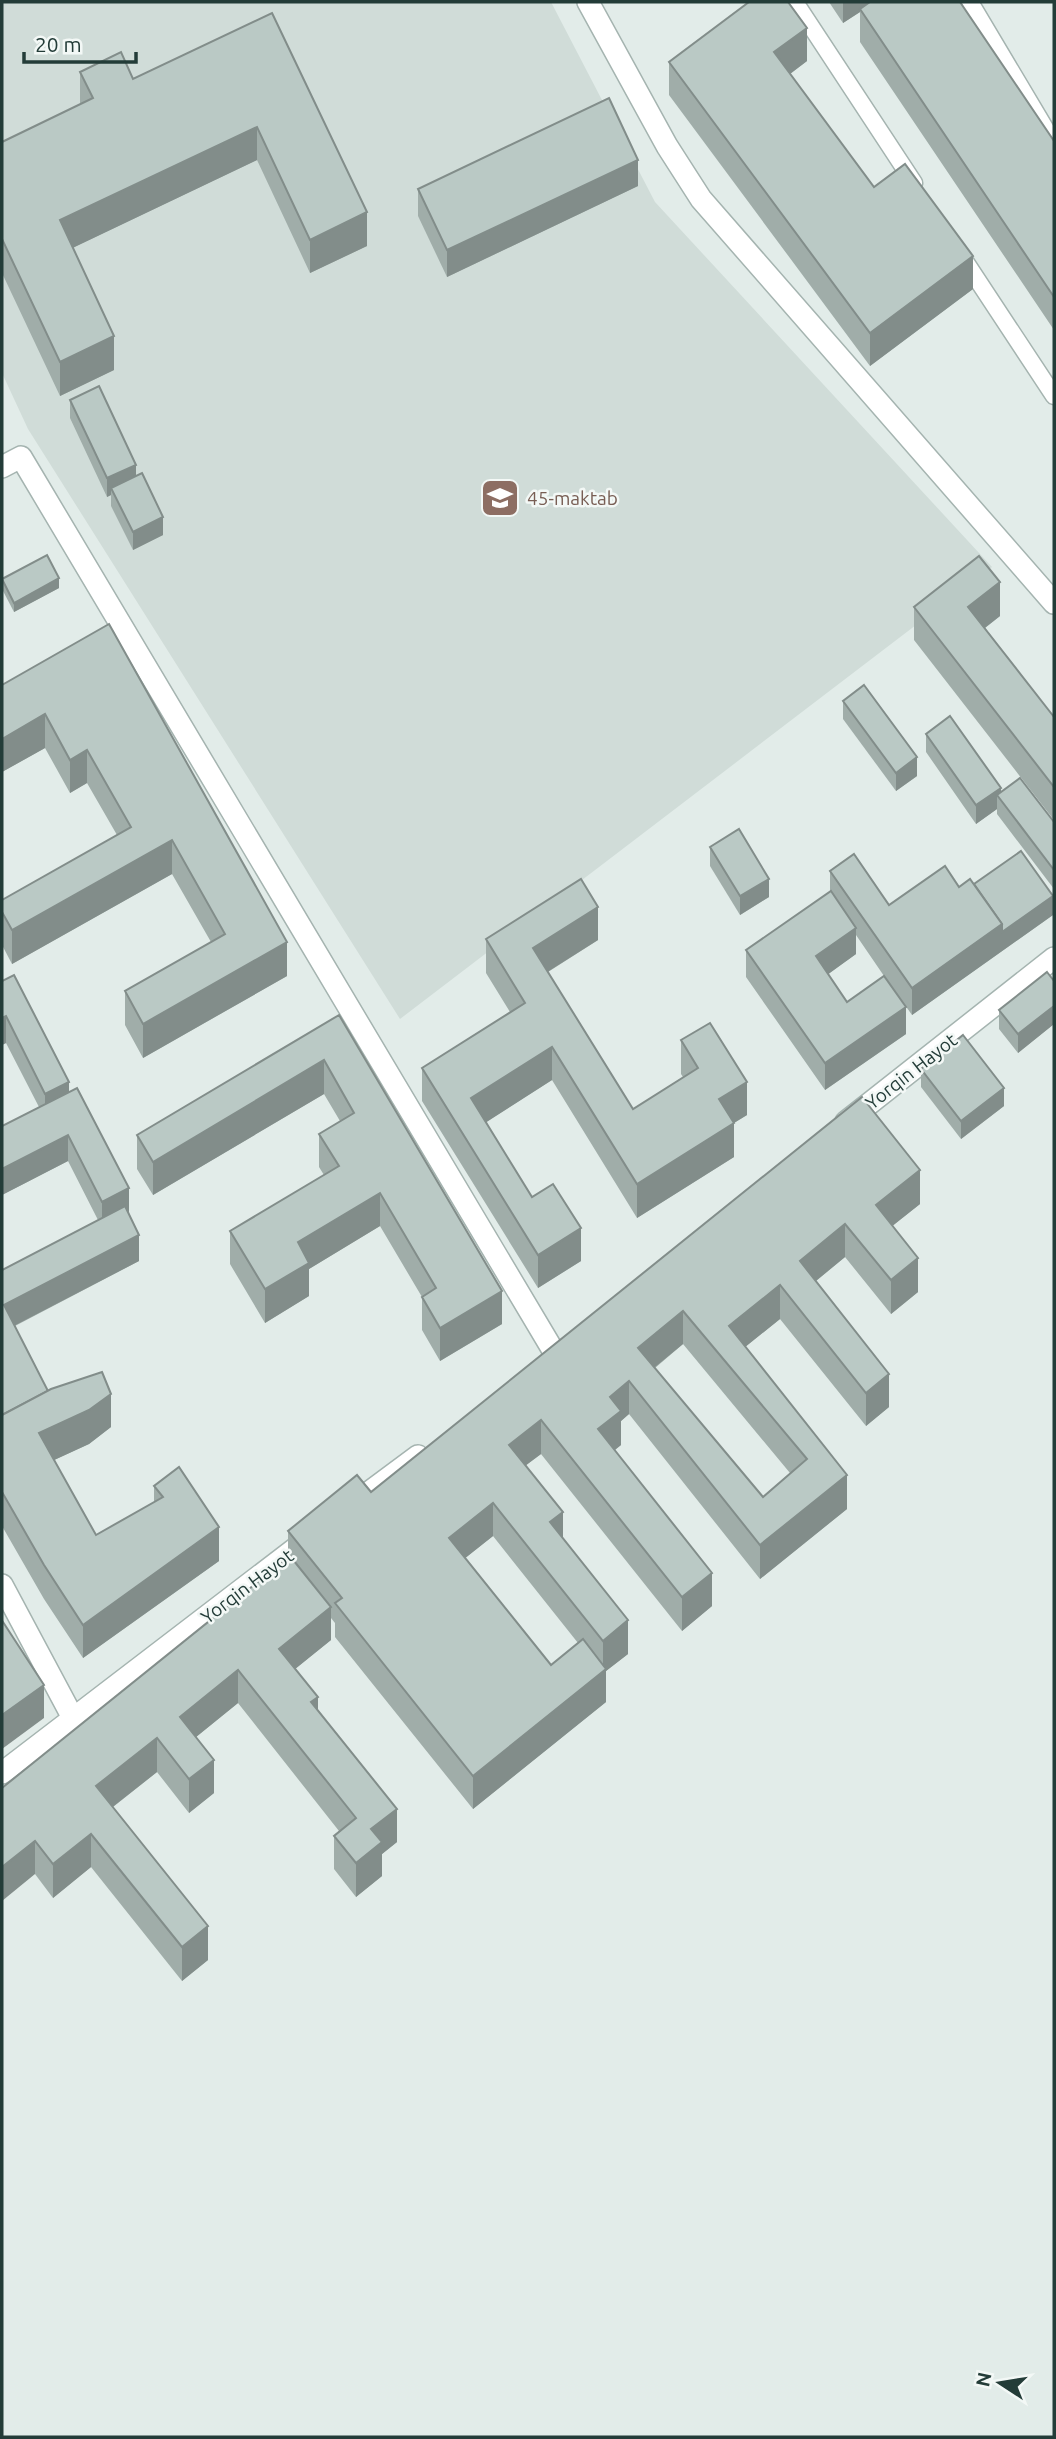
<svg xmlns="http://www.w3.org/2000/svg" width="1056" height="2439" font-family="Ubuntu,sans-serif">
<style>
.built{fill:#d0dcd8}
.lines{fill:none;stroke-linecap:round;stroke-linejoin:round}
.lane-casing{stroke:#a5b4b0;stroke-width:19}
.street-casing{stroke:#a5b4b0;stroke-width:24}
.lane{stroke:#fff;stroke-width:16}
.street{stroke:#fff;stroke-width:21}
.wall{fill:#a0ada9;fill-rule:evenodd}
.shaded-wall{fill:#828d8a}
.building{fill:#bac9c5;stroke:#828d8a;stroke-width:2;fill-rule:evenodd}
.labels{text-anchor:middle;stroke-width:5;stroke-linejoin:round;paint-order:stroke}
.education-label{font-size:19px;fill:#785e54;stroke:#f3f8f6;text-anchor:start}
.street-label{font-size:19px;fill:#233c38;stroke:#f3f8f6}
</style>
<rect width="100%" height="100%" fill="#e2ece9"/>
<polygon class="built" points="2,2 551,2 655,202 992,567 400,1019 28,429 2,373"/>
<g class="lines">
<defs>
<g id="lane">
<polyline points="795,2 914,183"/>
<polyline points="970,2 1054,143"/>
<polyline points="961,255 1054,396"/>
</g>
<g id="street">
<polyline points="588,2 667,146 701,199 1054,603"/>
<polyline points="2,467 21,457 554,1352"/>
<polyline points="846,1122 1054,958"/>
<polyline points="348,1508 418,1456"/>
<polyline points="2,1585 73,1718"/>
<polyline points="2,1773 309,1538"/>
</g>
</defs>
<use href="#lane" class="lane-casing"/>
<use href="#street" class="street-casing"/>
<use href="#lane" class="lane"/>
<use href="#street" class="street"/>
</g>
<g class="wall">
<polygon points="829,2 960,2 1054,141 1054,330 860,42 860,12 843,23"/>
<polygon points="272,13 367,246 310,273 257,160 72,248 114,370 60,396 2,273 2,142 80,104 80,72 133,79"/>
<polygon points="807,61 790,74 874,187 973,289 870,366 669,95 669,62"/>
<polygon points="638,186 447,277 418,216 418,189"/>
<polygon points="70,400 136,475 163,535 133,550 111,506 111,495 107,497 70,418"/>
<polygon points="2,579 59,588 14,612 2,589"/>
<polygon points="914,607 1000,616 985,628 1054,717 1054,820 914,640"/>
<polygon points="109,624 287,976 143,1058 125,1025 125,991 211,942 172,874 12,964 2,945 2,900 117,835 87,783 70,793 45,748 2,772"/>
<polygon points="843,701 917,776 896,791 843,719"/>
<polygon points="926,734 1001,793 1054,822 1054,889 997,814 997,809 976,824 926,752"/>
<polygon points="710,847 769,897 740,915 710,866"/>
<path d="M830,871l59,34 85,-21 79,31 -141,100 -12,-17 6,36 -81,56 -79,-113v-27l84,-58zM856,935l28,41 -37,26 -19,-28 28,-20z"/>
<polygon points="486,939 598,940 548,972 633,1109 683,1077 681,1074 681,1040 747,1115 734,1123 734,1157 637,1218 552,1080 486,1122 532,1197 581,1261 538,1288 422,1101 422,1068 510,1012 486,973"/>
<polygon points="1054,962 1054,1024 1018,1053 999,1029 999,1010 1053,979 1053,963"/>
<polygon points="2,981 69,1091 129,1214 139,1261 15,1326 48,1391 111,1427 89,1444 54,1460 96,1535 154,1502 154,1486 219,1561 83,1658 44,1599 2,1526 2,1270 98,1220 68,1161 2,1195 2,1126 39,1107 6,1043 2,1045"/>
<polygon points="339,1015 502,1324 440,1361 422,1330 422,1297 380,1226 309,1269 309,1296 265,1323 230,1264 230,1231 324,1175 319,1167 319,1134 340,1121 324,1094 153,1195 137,1169 137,1135"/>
<polygon points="921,1069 1004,1106 961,1139 921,1087"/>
<path d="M862,1097l58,107 -28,22 26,66 -27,22 -46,-57 -29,24 73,126 -23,19 -86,-107 -35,28 102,162 -87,70 -131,-165 -8,7v24l-6,5 97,156 -30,25 -141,-177 -15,11 37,74 65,115 -22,17v31l-133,107 -138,-172v-14l-4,-5v22l-36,29 23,41 79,132 -15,12v22l-26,21 -22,-28v-33l5,-5 -101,-128 -42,34 18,56 -25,20 -32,-41 -44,35 95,153 -26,21 -91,-114 -38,31 -18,-24 -33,-86 286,-230v-27l83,-39zM683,1344l107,129 -27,24 -108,-129zM493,1536l85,107 -27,22 -86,-107z"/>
</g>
<g class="shaded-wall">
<polygon points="843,2 875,2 860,9 860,12 843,23"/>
<polygon points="807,28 807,61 774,86 774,52"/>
<polygon points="257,127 257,160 60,254 60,220"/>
<polygon points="638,160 638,186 447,277 447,250"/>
<polygon points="367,212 367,246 310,273 310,240"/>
<polygon points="973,256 973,289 870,366 870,333"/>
<polygon points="114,336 114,370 60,396 60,362"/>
<polygon points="136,465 136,483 111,488 111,495 107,497 107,478"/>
<polygon points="163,517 163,535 133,550 133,532"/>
<polygon points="59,578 59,588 14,612 14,603"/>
<polygon points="1000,582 1000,616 968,641 968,607"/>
<polygon points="45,714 45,748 2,772 2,739"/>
<polygon points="87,750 87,783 70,793 70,760"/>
<polygon points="917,757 917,776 896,791 896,773"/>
<polygon points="1001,788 1001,800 997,795 997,809 976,824 976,805"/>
<polygon points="172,840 172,874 12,964 12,930"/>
<polygon points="769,879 769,897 740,915 740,896"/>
<polygon points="1053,896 1053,915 912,1015 912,988 1002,924"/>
<polygon points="598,907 598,940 533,981 533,948"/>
<polygon points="856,928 856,954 816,983 816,956"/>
<polygon points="287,942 287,976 143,1058 143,1024"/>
<polygon points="1054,1006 1054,1024 1018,1053 1018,1034"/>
<polygon points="906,1007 906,1034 825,1090 825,1063"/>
<polygon points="6,1016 6,1043 2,1045 2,1018"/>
<polygon points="552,1047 552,1080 471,1132 471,1098"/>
<polygon points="324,1060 324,1094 153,1195 153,1162"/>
<polygon points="69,1082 69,1108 45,1120 45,1094"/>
<polygon points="747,1082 747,1115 719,1132 719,1099"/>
<polygon points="1004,1088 1004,1106 961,1139 961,1121"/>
<polygon points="734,1123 734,1157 637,1218 637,1184"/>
<polygon points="68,1135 68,1161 2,1195 2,1169"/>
<polygon points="920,1170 920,1204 876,1239 876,1205"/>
<polygon points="129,1188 129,1214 102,1228 102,1202"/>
<polygon points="380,1193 380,1226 309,1269 309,1296 265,1323 265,1289 298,1242"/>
<polygon points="845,1224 845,1257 800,1294 800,1261"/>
<polygon points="581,1228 581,1261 538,1288 538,1255"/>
<polygon points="139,1235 139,1261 4,1331 4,1305"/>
<polygon points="918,1258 918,1292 891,1314 891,1280"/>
<polygon points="780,1285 780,1319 729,1360 729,1326"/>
<polygon points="502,1291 502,1324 440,1361 440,1328"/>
<polygon points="683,1311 683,1344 638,1381 638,1348"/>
<polygon points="889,1374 889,1407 866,1426 866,1393"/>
<polygon points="629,1381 629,1414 621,1421 621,1445 598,1463 598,1429 610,1397"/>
<polygon points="111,1394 111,1427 89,1444 39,1467 39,1433"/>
<polygon points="541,1420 541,1454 509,1478 509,1445"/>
<polygon points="847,1475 847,1509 760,1579 760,1545"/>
<polygon points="493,1503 493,1536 449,1571 449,1538"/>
<polygon points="563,1512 563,1545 550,1522"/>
<polygon points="219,1527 219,1561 83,1658 83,1625"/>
<polygon points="712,1573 712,1606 682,1631 682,1597"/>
<polygon points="331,1607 331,1640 279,1682 279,1649"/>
<polygon points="628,1620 628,1654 606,1671 606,1702 473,1809 473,1776 603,1672 603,1641"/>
<polygon points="238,1670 238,1703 180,1750 180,1717"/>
<polygon points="44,1685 44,1718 2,1749 2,1715"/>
<polygon points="318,1697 318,1730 311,1702"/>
<polygon points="157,1738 157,1772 96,1820 96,1786"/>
<polygon points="214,1760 214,1793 189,1813 189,1779"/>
<polygon points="397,1809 397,1842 382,1854 382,1876 356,1897 356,1863 371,1829"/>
<polygon points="91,1834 91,1867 53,1898 53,1864"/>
<polygon points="35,1841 35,1874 2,1901 2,1867"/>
<polygon points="208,1926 208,1960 182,1981 182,1947"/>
</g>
<g class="building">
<polygon points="749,2 788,2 807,28 774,52 874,187 905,164 973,256 870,333 669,62"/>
<polygon points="870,2 960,2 1054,141 1054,297 860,9"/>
<polygon points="272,13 367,212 310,240 257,127 60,220 114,336 60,362 2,239 2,142 93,98 80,72 121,52 133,79"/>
<polygon points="609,98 638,160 447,250 418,189"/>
<polygon points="99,386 136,465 107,478 70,400"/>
<polygon points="142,473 163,517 133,532 111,488"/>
<polygon points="47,555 59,578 14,603 2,579"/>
<polygon points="979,556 1000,582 968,607 1054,717 1054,787 914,607"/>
<polygon points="109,624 287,942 143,1024 125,991 225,934 172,840 12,930 2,912 2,900 131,827 87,750 70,760 45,714 2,739 2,685"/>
<polygon points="864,685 917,757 896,773 843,701"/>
<polygon points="950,716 1001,788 976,805 926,734"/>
<polygon points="1020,778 1054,822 1054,870 997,795"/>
<polygon points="739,829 769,879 740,896 710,847"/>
<polygon points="1021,851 1053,896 1002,932 1002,924 974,884"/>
<polygon points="854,854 889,905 945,866 959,887 970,879 1002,924 912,988 830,871"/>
<polygon points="581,879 598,907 533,948 633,1109 698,1068 681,1040 710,1023 747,1082 719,1099 734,1123 637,1184 552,1047 471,1098 532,1197 553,1184 581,1228 538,1255 422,1068 525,1003 486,939"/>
<polygon points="831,891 856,928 816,956 847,1002 884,976 906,1007 825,1063 746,950"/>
<polygon points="1047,972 1054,981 1054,1006 1018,1034 999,1010"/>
<polygon points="14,975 69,1082 45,1094 6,1016 2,1018 2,981"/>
<polygon points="339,1015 502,1291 440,1328 422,1297 436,1288 380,1193 298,1242 309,1263 265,1289 230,1231 339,1166 319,1134 354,1113 324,1060 153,1162 137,1135"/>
<polygon points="963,1035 1004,1088 961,1121 921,1069"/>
<polygon points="77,1088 129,1188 102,1202 68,1135 2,1169 2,1126"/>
<path d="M862,1097l58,73 -44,35 42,53 -27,22 -46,-56 -45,37 89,113 -23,19 -86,-108 -51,41 118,149 -87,70 -131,-164 -19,16 11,14 -23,18 114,144 -30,24 -141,-177 -32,25 54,67 -13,10 78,98 -25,21 -110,-138 -44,35 102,127 32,-26 23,30 -133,107 -138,-173 7,-5 -54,-67 69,-56 14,17zM683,1311l124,148 -44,38 -125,-149z"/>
<polygon points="125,1206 139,1235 4,1305 48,1391 2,1415 2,1270"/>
<polygon points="102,1372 111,1394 89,1410 39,1433 96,1535 163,1497 154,1486 179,1467 219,1527 83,1625 44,1565 2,1492 2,1415 51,1389"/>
<polygon points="290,1556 331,1607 279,1649 318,1697 311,1702 397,1809 371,1829 382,1842 356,1863 334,1836 356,1818 238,1670 180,1717 214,1760 189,1779 157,1738 96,1786 208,1926 182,1947 91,1834 53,1864 35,1841 2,1867 2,1788"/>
<polygon points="3,1622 44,1685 2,1715 2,1623"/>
</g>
<defs>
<symbol id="school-square" viewBox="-11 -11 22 22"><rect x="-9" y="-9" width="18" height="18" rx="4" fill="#8d6e63" stroke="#f3f8f6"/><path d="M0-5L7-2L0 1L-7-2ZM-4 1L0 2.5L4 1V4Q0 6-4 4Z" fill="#fff"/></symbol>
</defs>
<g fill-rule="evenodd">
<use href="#school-square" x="478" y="476" width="44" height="44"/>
</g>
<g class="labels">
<g class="education-label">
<text x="527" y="505">45-maktab</text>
</g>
<g class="street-label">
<text transform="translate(911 1071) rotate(-38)" y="7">Yorqin Hayot</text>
<text transform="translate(247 1586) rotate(-37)" y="7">Yorqin Hayot</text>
</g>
</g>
<rect width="1056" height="2439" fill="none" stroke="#233c38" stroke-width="7"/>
<g transform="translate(1000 2383) rotate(282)" stroke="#f3f8f6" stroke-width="5" paint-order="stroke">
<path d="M0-5L12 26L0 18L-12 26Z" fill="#233c38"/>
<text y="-10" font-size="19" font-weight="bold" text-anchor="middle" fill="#233c38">N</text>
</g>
<path d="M24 52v10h112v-10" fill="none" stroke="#233c38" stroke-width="3.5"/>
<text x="35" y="52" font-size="21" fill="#233c38" stroke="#f3f8f6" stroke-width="5" paint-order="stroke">20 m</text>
</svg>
